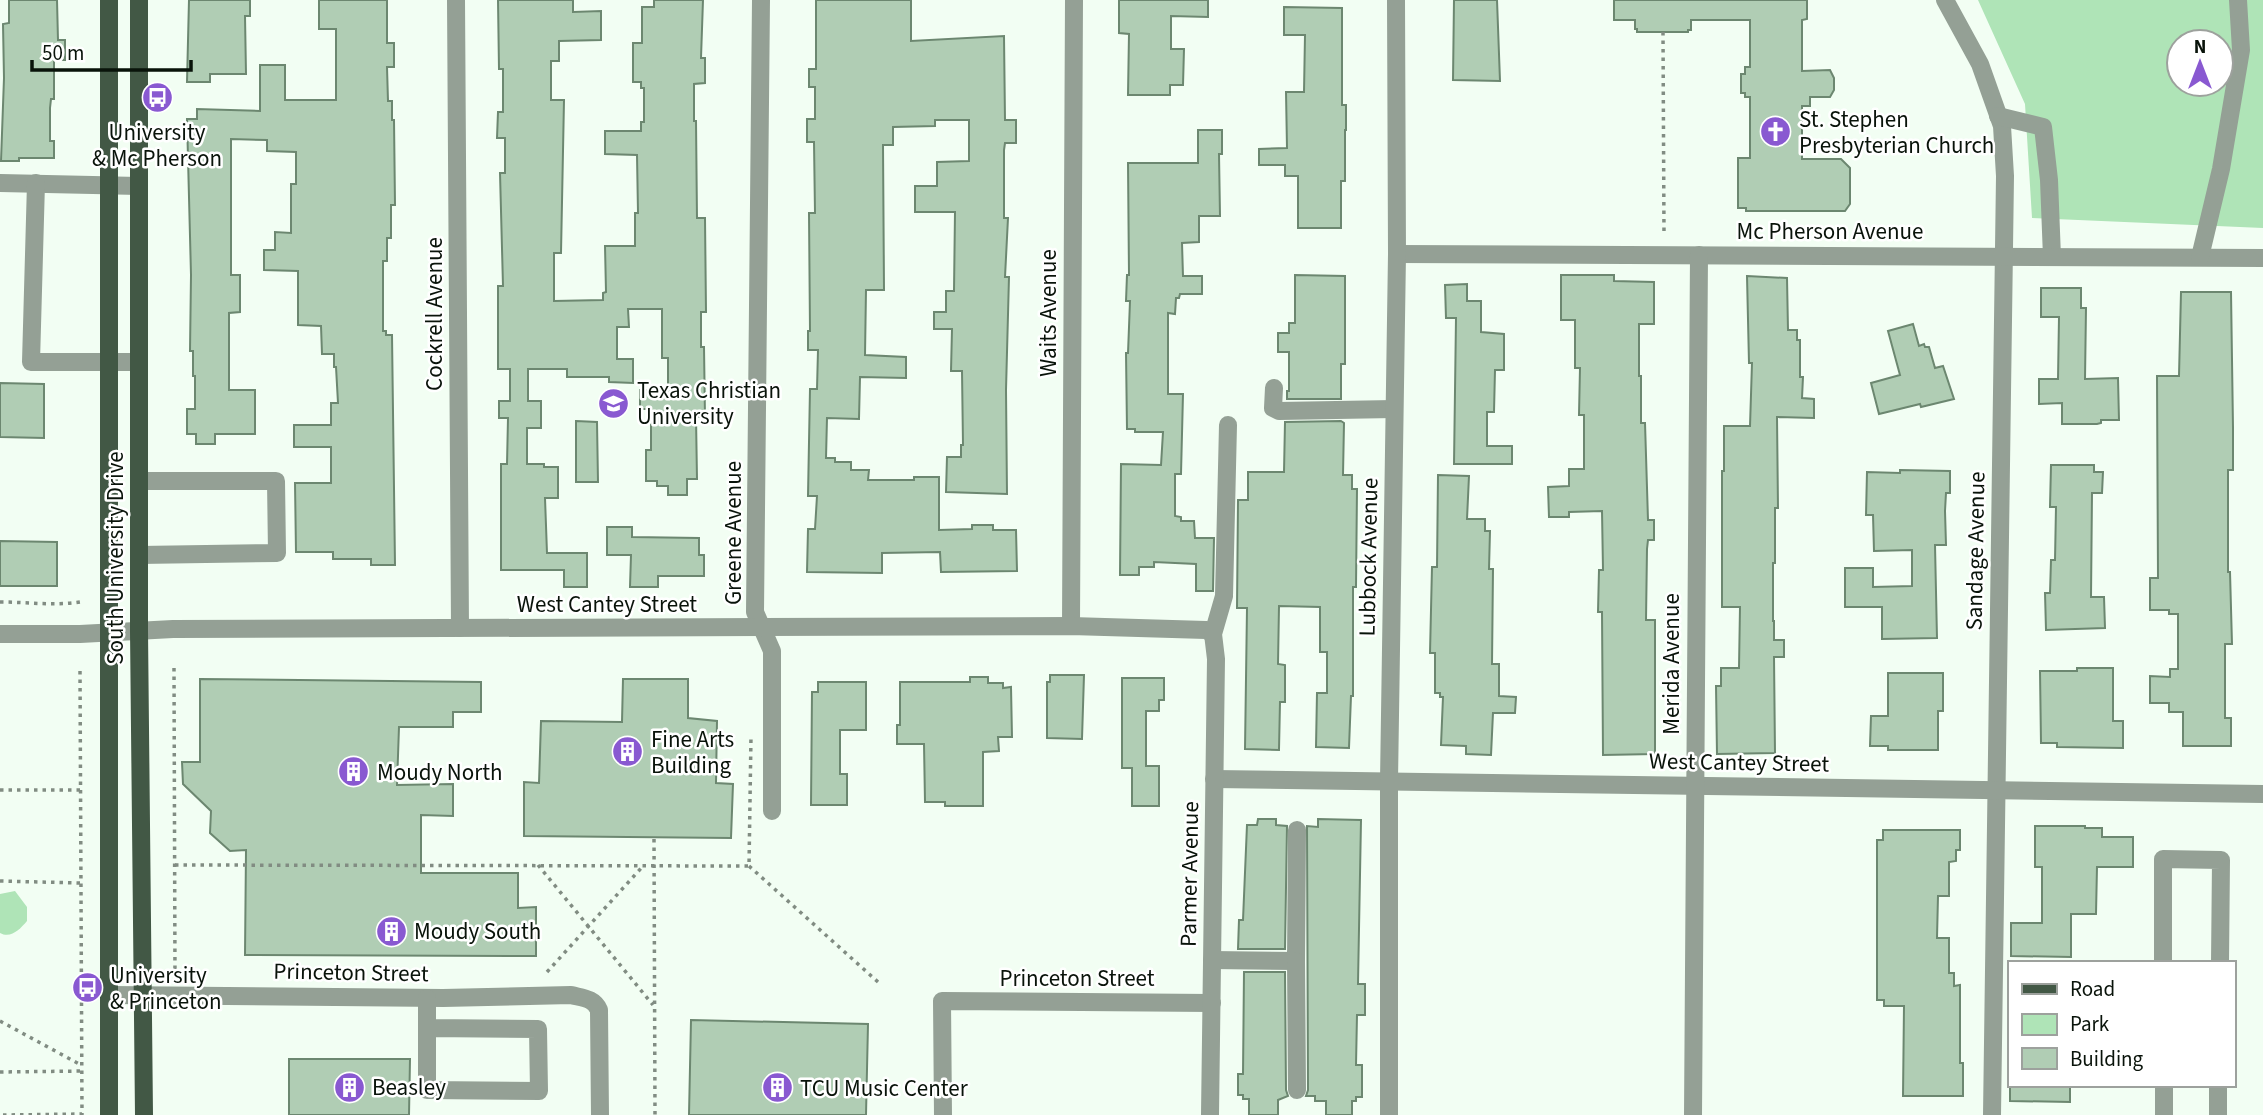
<svg xmlns="http://www.w3.org/2000/svg" width="2263" height="1115" font-family="'Source Sans 3',sans-serif">
<style>
.green{fill:#afe4b7;fill-rule:evenodd}
.building{fill:#b0cdb4;stroke:#6c8770;stroke-width:2}
.lines{fill:none;stroke-linecap:round;stroke-linejoin:round}
.path{stroke:#818c82;stroke-width:3.5;stroke-dasharray:3.5 5;stroke-linecap:butt}
.minor{stroke:#94a095;stroke-width:18}
.major{stroke:#425845;stroke-width:18}
.labels{text-anchor:middle;stroke-width:5;stroke-linejoin:round;paint-order:stroke}
.poi-label{font-size:23px;fill:#09130a;stroke:#fff;text-anchor:start}
.street-label{font-size:23px;fill:#09130a;stroke:#fff}
</style>
<rect width="100%" height="100%" fill="#f2fef3"/>
<g class="green">
<path d="M1978,0h285v228l-231,-10 -7,-114zM2179,42h42v42h-42z"/>
<path d="M15,891l12,16v14c-7,8 -16,18 -27,12v-39z"/>
</g>
<g class="building">
<polygon points="9,0 57,0 58,40 65,40 65,60 54,60 54,99 51,99 50,108 50,141 54,141 54,158 19,158 19,161 1,161 4,78 3,24 9,23"/>
<polygon points="189,0 250,0 250,16 245,16 246,74 210,74 210,82 187,82"/>
<polygon points="319,0 387,0 387,43 394,43 394,67 387,67 388,101 392,101 392,120 394,120 395,205 391,205 391,238 387,238 387,261 383,261 383,331 386,331 386,335 392,335 395,565 371,565 371,559 333,559 333,552 296,552 295,483 331,483 331,447 294,447 294,425 331,425 331,403 338,403 336,367 334,367 334,354 322,354 321,326 298,325 298,271 264,270 264,250 275,250 275,232 291,233 291,184 296,184 296,152 267,151 267,140 231,139 231,275 240,275 240,312 229,313 229,390 255,390 255,434 215,434 215,444 196,444 196,434 187,434 187,409 195,409 195,376 193,376 193,351 190,351 191,275 187,119 197,119 197,109 260,111 260,65 285,65 285,100 336,100 336,29 319,29"/>
<polygon points="498,0 573,0 573,12 601,11 601,40 559,41 559,61 551,61 551,100 564,100 561,253 554,253 554,301 603,300 603,293 606,292 605,246 635,246 635,213 638,213 637,155 605,154 605,131 641,131 641,122 644,122 644,88 641,88 641,82 633,82 633,43 642,43 642,7 654,7 654,0 703,0 701,58 705,58 705,83 694,84 694,121 696,121 697,218 705,218 706,312 701,312 701,347 704,347 705,417 696,417 697,479 687,479 687,495 668,495 668,486 657,486 657,481 646,481 646,450 651,450 651,409 640,409 640,390 668,390 668,358 662,358 662,309 628,309 629,327 617,327 617,359 633,359 633,383 609,382 609,377 567,377 567,369 528,369 528,401 541,401 541,428 527,428 527,464 544,464 544,467 558,467 558,498 545,498 547,553 587,553 587,587 564,587 564,570 501,570 501,464 507,464 508,418 499,418 499,401 510,401 510,369 498,369 498,286 503,286 500,173 505,173 505,138 497,138 498,112 503,112 503,69 499,69"/>
<polygon points="816,0 911,0 911,41 1004,36 1005,120 1016,120 1016,143 1005,143 1004,150 1004,218 1008,218 1005,277 1009,277 1006,390 1007,494 946,492 947,457 961,457 961,445 963,445 962,371 951,371 952,329 934,329 934,312 946,312 946,291 954,291 955,212 915,212 915,186 937,186 937,162 969,161 969,120 935,120 935,126 893,127 893,145 883,145 884,290 866,290 865,355 906,357 906,378 860,377 859,419 827,418 826,458 835,458 835,462 851,462 851,470 869,470 868,480 914,480 914,477 939,477 939,530 972,529 972,525 993,525 993,530 1016,530 1017,571 941,572 940,552 882,553 882,573 807,572 808,529 815,529 817,496 808,496 810,389 817,389 818,350 808,350 808,331 810,331 809,213 815,213 814,142 807,142 807,119 815,119 815,87 809,87 809,69 816,69"/>
<polygon points="1119,0 1208,0 1208,17 1171,16 1171,49 1184,49 1183,85 1170,85 1170,95 1128,95 1129,34 1119,33"/>
<polygon points="1454,0 1497,0 1500,81 1453,80"/>
<polygon points="1614,0 1807,0 1807,19 1802,20 1802,71 1830,70 1834,78 1834,90 1830,97 1810,97 1810,106 1802,106 1802,159 1841,159 1850,168 1850,204 1845,211 1746,211 1746,208 1738,208 1738,158 1750,158 1750,97 1745,97 1745,93 1741,93 1741,74 1745,74 1745,67 1750,67 1750,20 1691,20 1691,30 1688,30 1688,32 1637,32 1637,29 1635,29 1635,20 1614,20"/>
<polygon points="1284,7 1342,8 1342,105 1346,105 1346,130 1345,130 1345,181 1341,181 1341,228 1298,228 1298,176 1285,176 1285,165 1259,165 1259,149 1287,148 1286,92 1304,92 1305,35 1284,35"/>
<polygon points="1198,130 1222,130 1222,154 1219,154 1220,216 1199,216 1199,242 1182,243 1183,276 1202,276 1202,294 1180,294 1179,298 1176,298 1175,314 1168,313 1168,394 1183,394 1181,474 1175,474 1175,516 1181,517 1181,521 1194,521 1195,538 1214,538 1213,591 1196,591 1196,564 1154,562 1154,567 1139,567 1139,575 1120,575 1121,464 1161,465 1163,432 1135,432 1135,429 1127,429 1126,353 1128,353 1130,301 1126,301 1127,275 1129,275 1128,163 1198,163"/>
<polygon points="1295,275 1345,276 1345,364 1341,364 1341,399 1287,399 1287,391 1289,391 1289,352 1278,352 1278,333 1289,333 1289,323 1295,323"/>
<polygon points="1561,275 1614,275 1614,281 1654,282 1654,324 1639,324 1639,376 1641,376 1641,423 1645,423 1648,520 1654,520 1654,540 1648,540 1647,549 1646,620 1655,620 1655,754 1603,755 1602,612 1598,612 1599,570 1603,570 1602,511 1569,512 1569,517 1549,517 1548,487 1569,486 1569,469 1584,469 1584,415 1579,415 1580,368 1575,368 1575,320 1561,320"/>
<polygon points="1747,276 1787,278 1788,330 1797,330 1797,340 1800,340 1800,377 1803,377 1802,398 1814,399 1814,418 1777,417 1778,508 1775,508 1775,563 1773,563 1773,621 1774,621 1774,640 1784,640 1784,657 1774,657 1775,753 1717,754 1716,686 1721,686 1721,668 1739,668 1740,607 1722,607 1722,471 1724,471 1724,426 1750,426 1752,363 1749,363"/>
<polygon points="1467,284 1467,301 1481,301 1481,332 1504,334 1504,370 1495,370 1494,412 1487,412 1487,446 1512,446 1512,464 1454,464 1456,318 1446,318 1445,285"/>
<polygon points="2041,288 2081,288 2081,308 2086,308 2085,379 2118,378 2119,420 2101,420 2101,423 2097,424 2062,424 2062,403 2039,404 2039,379 2058,379 2059,317 2041,317"/>
<polygon points="2181,292 2231,292 2233,428 2233,470 2228,470 2228,572 2230,572 2232,644 2225,644 2225,718 2231,718 2231,746 2183,746 2183,712 2169,712 2169,703 2150,703 2150,676 2170,677 2170,669 2178,669 2178,614 2169,614 2169,610 2150,610 2150,578 2158,578 2157,376 2179,376"/>
<polygon points="1913,324 1919,346 1924,344 1925,347 1929,347 1935,368 1943,366 1954,399 1921,407 1920,404 1879,414 1871,383 1900,375 1888,331"/>
<polygon points="0,383 44,384 44,438 0,437"/>
<polygon points="576,421 597,422 598,482 576,482"/>
<polygon points="1341,421 1344,423 1343,475 1352,475 1352,489 1357,489 1356,587 1353,587 1353,696 1351,696 1349,748 1316,747 1317,693 1327,693 1327,652 1320,652 1320,607 1279,606 1278,664 1285,665 1285,702 1280,702 1279,750 1245,749 1247,608 1237,608 1238,500 1248,500 1248,472 1284,472 1285,422"/>
<polygon points="2051,465 2094,465 2094,472 2103,472 2102,493 2092,493 2091,597 2104,597 2105,628 2046,630 2045,593 2050,593 2051,560 2055,560 2056,507 2050,507"/>
<polygon points="1900,470 1950,471 1950,493 1946,493 1945,511 1946,545 1935,545 1937,638 1882,639 1882,607 1845,607 1845,568 1873,568 1873,587 1912,586 1912,550 1874,551 1873,515 1866,515 1867,472 1900,473"/>
<polygon points="1438,475 1469,476 1467,519 1485,519 1485,531 1490,531 1489,569 1493,569 1492,664 1499,664 1499,696 1516,697 1515,713 1493,713 1491,755 1466,754 1466,746 1441,745 1443,697 1440,697 1440,693 1435,693 1435,653 1430,653 1432,567 1437,567"/>
<polygon points="607,527 632,527 632,537 699,538 699,555 704,555 704,576 658,576 658,587 630,587 631,555 607,555"/>
<polygon points="0,541 57,542 57,586 0,586"/>
<polygon points="2077,668 2113,668 2113,721 2123,721 2123,748 2057,747 2057,743 2041,743 2040,671 2077,671"/>
<polygon points="1888,673 1943,673 1943,711 1938,711 1938,750 1888,750 1888,746 1870,746 1871,716 1888,716"/>
<polygon points="1050,675 1084,675 1082,739 1047,738 1047,682 1050,682"/>
<polygon points="970,677 988,677 988,683 1003,683 1003,688 1011,687 1012,737 998,737 999,751 983,752 983,806 945,806 945,802 925,802 924,744 897,744 897,725 900,725 900,682 970,682"/>
<polygon points="1122,678 1164,678 1164,700 1159,700 1159,711 1146,711 1146,766 1159,766 1159,806 1132,806 1132,768 1122,768"/>
<polygon points="200,679 481,682 481,712 453,712 453,727 399,727 397,785 453,784 453,816 421,815 421,873 518,873 518,908 536,907 536,956 245,955 246,850 230,851 210,833 211,811 183,784 182,762 200,762"/>
<polygon points="623,679 688,679 688,718 717,721 716,783 733,784 731,838 524,836 524,782 539,783 541,721 622,722"/>
<polygon points="818,682 866,682 866,730 840,730 840,774 847,774 847,805 811,805 812,692 818,692"/>
<polygon points="1258,819 1276,819 1276,825 1287,826 1285,949 1238,949 1239,920 1243,920 1247,825 1257,825"/>
<polygon points="1318,819 1361,820 1358,984 1365,984 1365,1015 1357,1015 1356,1065 1362,1065 1362,1097 1356,1097 1356,1101 1352,1101 1352,1115 1326,1115 1326,1101 1315,1101 1315,1096 1306,1096 1308,1090 1307,826 1318,827"/>
<polygon points="2035,826 2085,826 2085,828 2102,828 2102,837 2133,837 2133,867 2097,867 2096,914 2071,914 2071,957 2011,956 2011,923 2042,923 2042,867 2035,867"/>
<polygon points="1883,830 1960,830 1960,850 1956,850 1956,861 1949,862 1949,896 1938,896 1937,938 1949,938 1949,973 1954,973 1954,986 1960,985 1960,1063 1963,1063 1963,1096 1903,1096 1904,1006 1884,1006 1884,1000 1877,1000 1877,840 1883,840"/>
<polygon points="1244,972 1285,972 1286,1090 1288,1096 1278,1100 1278,1115 1249,1115 1249,1099 1243,1099 1243,1095 1238,1095 1238,1074 1243,1074"/>
<polygon points="691,1020 868,1024 866,1115 689,1115"/>
<polygon points="289,1059 410,1059 409,1115 289,1115"/>
<polygon points="2010,1085 2070,1085 2070,1102 2010,1101"/>
</g>
<g class="lines">
<g class="path">
<polyline points="1663,32 1664,235"/>
<path d="M0,602c27,0 54,4 80,0"/>
<polyline points="174,668 175,977"/>
<polyline points="80,671 82,1115"/>
<polyline points="0,790 81,790"/>
<polyline points="654,839 655,1115"/>
<polyline points="175,865 749,866 751,736"/>
<polyline points="538,865 653,1005"/>
<polyline points="749,866 878,982"/>
<polyline points="0,881 81,883"/>
<polyline points="547,972 644,865"/>
<polyline points="0,1021 81,1065"/>
<polyline points="0,1072 82,1071"/>
<polyline points="3,1115 82,1114"/>
</g>
<g class="minor">
<polyline points="456,0 460,628"/>
<polyline points="761,0 755,612 772,651 772,811"/>
<polyline points="1945,0 1980,64 2002,126 2005,176 1992,1115"/>
<polyline points="1998,116 2043,127 2049,180 2052,257"/>
<polyline points="0,183 139,186"/>
<polyline points="36,183 31,362 139,362"/>
<polyline points="1397,254 2263,258"/>
<polyline points="2200,257 2221,169 2241,50 2238,0"/>
<polyline points="1274,388 1273,408 1279,411 1394,409"/>
<polyline points="139,555 277,553 276,481 139,481"/>
<polyline points="1071,626 1074,0"/>
<polyline points="0,634 80,634 173,629 1071,626 1206,630 1213,634"/>
<polyline points="1214,779 2263,794"/>
<polyline points="1212,960 1296,961 1297,830"/>
<polyline points="1296,961 1297,1090"/>
<polyline points="2163,963 2163,859 2221,860 2220,963"/>
<path d="M109,995l334,3 128,-3c11,3 23,3 28,15l1,105"/>
<path d="M427,998c0,30 0,61 0,92l112,1 -1,-62 -111,-1"/>
<polyline points="2164,1085 2164,1115"/>
<polyline points="943,1115 942,1001 1212,1003"/>
<polyline points="1210,1115 1216,659 1213,634 1224,596 1228,425"/>
<polyline points="1389,1115 1389,781 1397,254 1396,0"/>
<polyline points="1693,1115 1699,255"/>
<polyline points="2218,1115 2218,1085"/>
</g>
<g class="major">
<polyline points="139,0 139,631 144,1115"/>
<polyline points="109,1115 109,0"/>
</g>
</g>
<defs>
<symbol id="bus-disc" viewBox="-11 -11 22 22"><circle r="9.5" fill="#8959d1" stroke="#fff"/><path d="M-5-6H5V4H4V6H2V4H-2V6H-4V4H-5ZM-3.5-4V0h7V-4ZM-3.5 1.2v1.5H-2V1.2ZM2 1.2v1.5H3.5V1.2Z" fill="#fff"/></symbol>
<symbol id="church-disc" viewBox="-11 -11 22 22"><circle r="9.5" fill="#8959d1" stroke="#fff"/><path d="M-1.2-6h2.4v3.5h3.3v2.4h-3.3V6h-2.4V-.1h-3.3v-2.4h3.3Z" fill="#fff"/></symbol>
<symbol id="university-disc" viewBox="-11 -11 22 22"><circle r="9.5" fill="#8959d1" stroke="#fff"/><path d="M0-5L7-2L0 1L-7-2ZM-4 1L0 2.5L4 1V4Q0 6-4 4Z" fill="#fff"/></symbol>
<symbol id="building-disc" viewBox="-11 -11 22 22"><circle r="9.5" fill="#8959d1" stroke="#fff"/><path d="M-4-6H4V6H1V3H-1V6H-4ZM-2.5-4.3h1.7v1.8h-1.7ZM.8-4.3h1.7v1.8H.8ZM-2.5-1h1.7V.8h-1.7ZM.8-1h1.7V.8H.8Z" fill="#fff"/></symbol>
</defs>
<g fill-rule="evenodd">
<use href="#bus-disc" x="140" y="80" width="35" height="35"/>
<use href="#church-disc" x="1758" y="114" width="35" height="35"/>
<use href="#university-disc" x="596" y="386" width="35" height="35"/>
<use href="#building-disc" x="610" y="734" width="35" height="35"/>
<use href="#building-disc" x="336" y="754" width="35" height="35"/>
<use href="#building-disc" x="374" y="914" width="35" height="35"/>
<use href="#bus-disc" x="70" y="970" width="35" height="35"/>
<use href="#building-disc" x="332" y="1070" width="35" height="35"/>
<use href="#building-disc" x="760" y="1070" width="35" height="35"/>
</g>
<g class="labels">
<g class="poi-label">
<text x="1799" y="127">St. Stephen<tspan x="1799" dy="26">Presbyterian Church</tspan></text>
<text x="157" y="140" text-anchor="middle">University<tspan x="157" dy="26">&amp; Mc Pherson</tspan></text>
<text x="637" y="398">Texas Christian<tspan x="637" dy="26">University</tspan></text>
<text x="651" y="747">Fine Arts<tspan x="651" dy="26">Building</tspan></text>
<text x="377" y="780">Moudy North</text>
<text x="414" y="939">Moudy South</text>
<text x="110" y="983">University<tspan x="110" dy="26">&amp; Princeton</tspan></text>
<text x="372" y="1095">Beasley</text>
<text x="800" y="1096">TCU Music Center</text>
</g>
<g class="street-label">
<text x="1830" y="239">Mc Pherson Avenue</text>
<text transform="translate(1048 313) rotate(-90)" y="8">Waits Avenue</text>
<text transform="translate(434 314) rotate(-90)" y="8">Cockrell Avenue</text>
<text transform="translate(733 533) rotate(-90)" y="8">Greene Avenue</text>
<text transform="translate(1975 551) rotate(-89)" y="8">Sandage Avenue</text>
<text transform="translate(1368 557) rotate(-89)" y="8">Lubbock Avenue</text>
<text transform="translate(115 558) rotate(-90)" y="8">South University Drive</text>
<text x="607" y="612">West Cantey Street</text>
<text transform="translate(1671 664) rotate(-90)" y="8">Merida Avenue</text>
<text transform="translate(1739 762) rotate(1)" y="8">West Cantey Street</text>
<text transform="translate(1189 874) rotate(-89)" y="8">Parmer Avenue</text>
<text transform="translate(351 972) rotate(1)" y="8">Princeton Street</text>
<text x="1077" y="986">Princeton Street</text>
</g>
</g>
<rect x="2008" y="961" width="228" height="126" fill="#ffffff" stroke="#9da19d" stroke-width="2"/>
<rect x="2022" y="984" width="35" height="10" fill="#425845" stroke="#9da19d" stroke-width="2"/>
<text x="2070" y="996" font-size="21" fill="#09130a">Road</text>
<rect x="2022" y="1014" width="35" height="21" fill="#afe4b7" stroke="#9da19d" stroke-width="2"/>
<text x="2070" y="1031" font-size="21" fill="#09130a">Park</text>
<rect x="2022" y="1048" width="35" height="21" fill="#b0cdb4" stroke="#9da19d" stroke-width="2"/>
<text x="2070" y="1066" font-size="21" fill="#09130a">Building</text>
<g transform="translate(2200 63)"><circle r="33" fill="#ffffff" stroke="#9da19d" stroke-width="2"/>
<path d="M0-5L12 26L0 18L-12 26Z" fill="#8959d1"/>
<text y="-10" font-size="19" font-weight="bold" text-anchor="middle" fill="#09130a">N</text>
</g>
<path d="M32 60v10h159v-10" fill="none" stroke="#09130a" stroke-width="3.5"/>
<text x="42" y="60" font-size="21" fill="#09130a" stroke="#ffffff" stroke-width="5" paint-order="stroke">50 m</text>
</svg>
